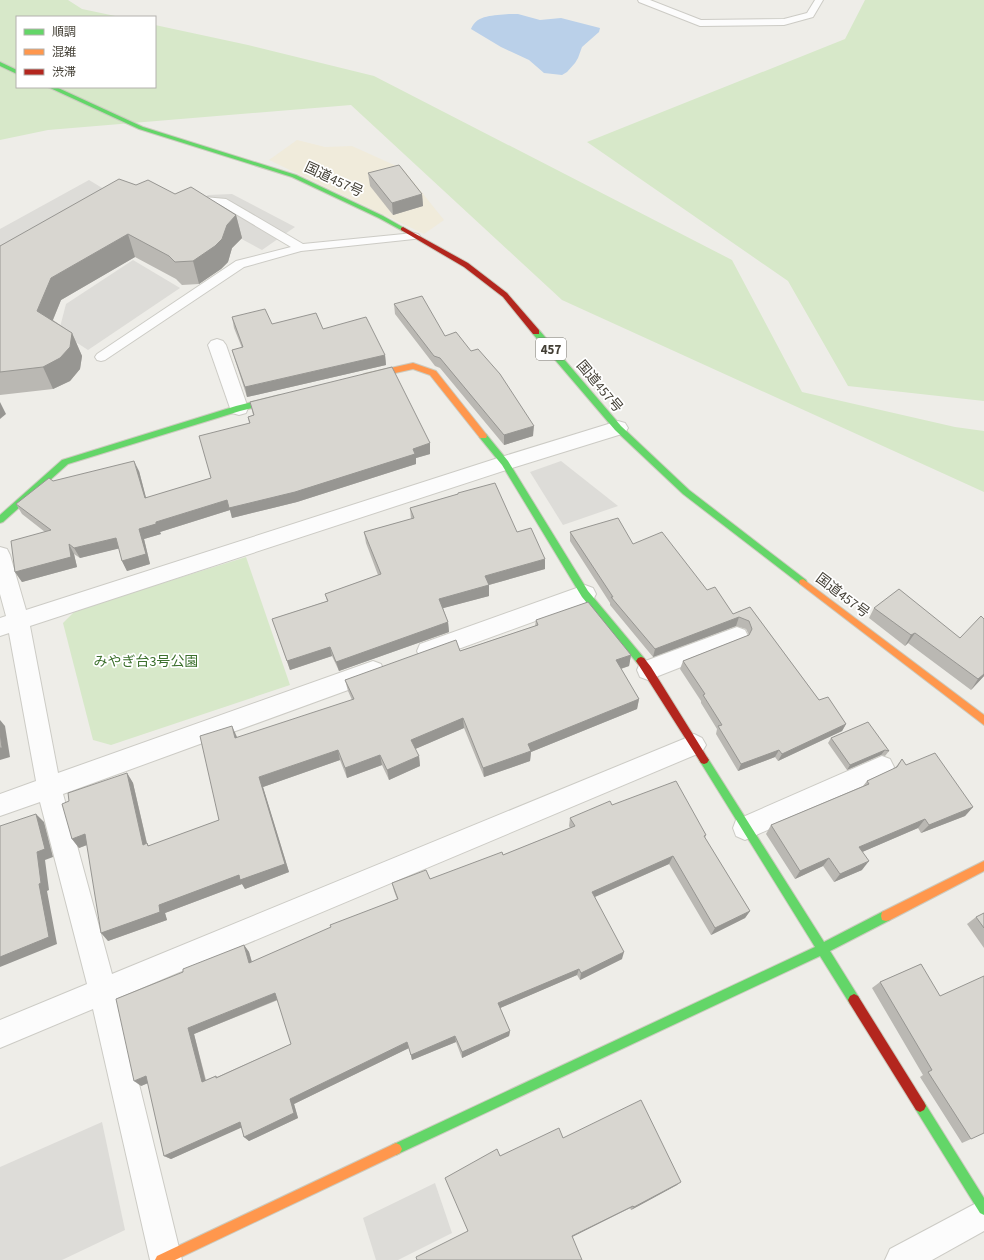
<svg xmlns="http://www.w3.org/2000/svg" width="984" height="1260" font-family="'Source Sans 3','Noto Sans JP',sans-serif">
<style>
.commercial{fill:#f0ebdb}
.green{fill:#d7e8c9}
.parking{fill:#dddcd8}
.water{fill:#bad0e9}
.lines{fill:none;stroke-linecap:round;stroke-linejoin:round}
.lane-casing{stroke:#cccbc5;stroke-width:2}
.street-casing{stroke:#cccbc5;stroke-width:2}
.fast-casing{stroke:#cccbbf;stroke-width:2}
.slow-casing{stroke:#cccbbf;stroke-width:2}
.jam-casing{stroke:#cccbbf;stroke-width:2}
.lane{fill:#fcfcfc;fill-rule:evenodd}
.street{fill:#fcfcfc;fill-rule:evenodd}
.fast{fill:#63d668;fill-rule:evenodd}
.slow{fill:#ff974d;fill-rule:evenodd}
.jam{fill:#b3261e;fill-rule:evenodd}
.wall{fill:#bab8b3;fill-rule:evenodd}
.shaded-wall{fill:#979692}
.building{fill:#d8d6d0;stroke:#979692;fill-rule:evenodd}
.labels{text-anchor:middle;stroke-width:3.5;stroke-linejoin:round;paint-order:stroke}
.shield{fill:#fff;stroke:#7b7972;stroke-width:1}
.shield-label{font-size:13px;font-weight:bold;fill:#433f35}
.street-label{font-size:14px;fill:#433f35;stroke:#fff}
.park-label{font-size:14px;fill:#3c702d;stroke:#fff}
</style>
<rect width="100%" height="100%" fill="#eeede8"/>
<polygon class="commercial" points="297,140 325,147 352,146 403,169 444,220 424,234 269,160"/>
<g class="green">
<polygon points="0,0 68,0 82,9 120,17 17,17 17,87 155,87 155,25 248,45 374,76 732,260 802,392 955,427 984,431 984,492 562,300 351,105 48,130 0,140"/>
<polygon points="865,0 984,0 984,401 848,386 788,281 587,142 845,39"/>
<polygon points="246,557 290,685 111,745 93,740 63,623 76,610"/>
</g>
<g class="parking">
<polygon points="89,180 122,200 0,270 0,229"/>
<polygon points="232,194 295,227 262,250 186,209 208,195"/>
<polygon points="133,260 180,288 88,350 59,331 66,304"/>
<polygon points="561,461 618,506 563,525 530,472"/>
<polygon points="102,1122 125,1230 62,1260 0,1260 0,1167"/>
<polygon points="435,1183 452,1233 398,1260 376,1260 363,1218"/>
</g>
<path class="water" d="M509,14h9l22,6 21,-2 39,10 -1,4 -17,15 -4,11 -3,5 -8,9 -5,3 -18,-2 -15,-13 -28,-13 -30,-18c6,-15 23,-13 38,-15z"/>
<g class="lines">
<defs>
<g id="lane">
<polygon points="638,0 650,0 701,20 784,19 807,13 815,0 823,0 813,17 784,25 700,26 639,2"/>
<polygon points="193,196 226,199 303,244 414,233 418,234 420,236 418,238 414,239 301,251 244,267 105,360 101,361 97,360 95,357 97,354 236,261 291,247 219,204 189,201 188,199 189,197"/>
</g>
<g id="street">
<polygon points="217,339 223,341 226,345 248,408 246,413 239,415 232,413 230,408 208,345 211,341"/>
<polygon points="618,421 625,423 628,428 625,433 512,468 30,626 58,773 373,661 381,664 384,671 381,678 63,794 112,974 686,738 694,734 702,738 706,745 702,752 118,998 182,1260 150,1260 93,1009 0,1048 0,1020 87,984 40,802 0,816 0,794 36,781 9,633 0,636 0,618 6,616 0,594 0,547 7,549 10,555 26,610 498,458"/>
<polygon points="585,585 593,588 596,594 593,600 428,660 420,658 417,651 420,644"/>
<polygon points="737,627 745,630 748,636 745,642 648,680 640,677 637,670 640,663"/>
<polygon points="882,756 890,759 894,767 890,775 754,836 745,840 736,836 733,828 736,820"/>
<polygon points="984,1199 984,1231 932,1260 885,1260 890,1249"/>
</g>
<g id="fast">
<polygon points="0,62 17,70 17,74 0,66"/>
<polygon points="48,87 56,87 143,127 296,175 383,216 406,229 403,231 401,230 379,218 292,177 139,129"/>
<polygon points="533,330 539,330 621,426 689,490 806,580 807,582 806,584 800,584 683,494 615,430 533,334"/>
<polygon points="280,395 283,396 283,400 240,411 68,464 3,522 0,523 0,515 62,460 236,406"/>
<polygon points="483,433 486,434 508,461 588,591 644,658 646,661 644,664 641,665 638,664 582,597 502,465 480,438 479,436"/>
<polygon points="704,756 707,757 824,942 882,912 886,911 890,912 891,916 890,920 830,951 858,996 860,1000 858,1004 854,1006 850,1004 820,956 400,1153 396,1155 392,1153 390,1149 392,1145 815,947 701,763 699,760 701,757"/>
<polygon points="920,1100 924,1102 984,1198 984,1215 980,1213 916,1110 914,1106 916,1102"/>
</g>
<g id="slow">
<polygon points="413,363 436,371 486,434 487,436 486,438 480,438 430,375 413,369 364,380 360,377 364,374"/>
<polygon points="803,579 984,715 984,725 800,584 799,582 800,580"/>
<polygon points="984,861 984,871 890,920 886,921 882,920 881,916 882,912"/>
<polygon points="396,1143 400,1145 402,1149 400,1153 175,1260 155,1260 157,1256"/>
</g>
<g id="jam">
<polygon points="403,227 468,263 507,293 539,330 539,334 533,334 503,297 464,267 401,230 401,228"/>
<polygon points="641,657 644,658 651,667 707,757 709,760 707,763 704,764 701,763 638,664 636,661 638,658"/>
<polygon points="854,994 858,996 924,1102 926,1106 924,1110 920,1112 916,1110 850,1004 848,1000 850,996"/>
</g>
</defs>
<use href="#lane" class="lane-casing"/>
<use href="#street" class="street-casing"/>
<use href="#fast" class="fast-casing"/>
<use href="#slow" class="slow-casing"/>
<use href="#jam" class="jam-casing"/>
<use href="#lane" class="lane"/>
<use href="#street" class="street"/>
<use href="#fast" class="fast"/>
<use href="#slow" class="slow"/>
<use href="#jam" class="jam"/>
</g>
<g class="wall">
<polygon points="368,173 422,194 423,206 393,215 370,186"/>
<polygon points="136,185 175,194 236,215 242,238 232,248 228,262 221,269 199,284 182,285 176,279 135,257 61,300 53,320 72,333 82,356 80,369 70,381 53,389 0,395 0,246"/>
<polygon points="394,304 445,336 533,436 504,445 440,368 435,366 395,314"/>
<polygon points="232,317 272,324 323,329 385,355 386,365 247,397 235,360 232,350 242,348 234,328"/>
<polygon points="250,402 430,454 416,458 416,464 297,502 232,518 230,510 160,532 161,534 144,539 150,564 127,571 122,561 119,548 80,558 74,554 77,567 22,582 15,572 45,532 22,514 16,504 53,481 139,471 146,498 211,478 249,423 248,417 253,415"/>
<polygon points="458,493 517,532 545,569 489,585 489,596 443,608 448,622 449,632 339,671 332,656 290,670 272,619 327,601 325,594 378,575 366,543 364,532 411,519 410,508 458,494"/>
<polygon points="570,532 633,544 707,590 733,614 750,607 819,700 846,724 842,731 778,761 775,757 738,771 716,734 717,729 701,703 701,701 680,669 683,661 749,635 746,629 736,626 653,657 610,605 610,603 570,541"/>
<polygon points="874,608 960,638 984,619 984,676 971,690 908,643 905,646 869,618"/>
<polygon points="536,620 631,655 629,666 621,669 639,699 637,709 531,752 530,761 484,777 464,728 415,749 419,756 420,766 389,780 382,765 347,778 340,760 263,787 289,872 245,889 242,884 165,913 167,920 108,941 87,845 79,848 72,839 69,801 127,773 133,783 147,843 149,846 219,820 352,700 348,691 345,680 460,651 535,626"/>
<polygon points="831,738 889,751 885,756 881,755 847,770 828,743"/>
<polygon points="902,759 906,765 973,807 965,816 921,833 918,828 862,852 862,870 834,882 823,866 795,879 766,834 771,825 863,786 867,781 895,768"/>
<path d="M612,805l94,30 -1,3 45,73 -5,7 -34,17 -42,-71 -74,33 27,62 -42,21 -3,-5 -77,33 10,23 -1,5 -47,22 -6,-16 -44,18 -3,-12 -115,56 4,14 -49,23 -5,-4 -3,-10 -70,32 -7,-3 -16,-73 -7,3 42,-114 61,-27 5,7 3,10 145,-63 -3,-8 -2,-8 38,-4 73,-24 67,-27 -1,-2 1,-8zM278,1000l13,44 -74,33 -1,-1 -10,4 -12,-46z"/>
<polygon points="984,913 984,948 967,924 976,917"/>
<polygon points="921,964 971,1139 962,1143 920,1077 923,1075 872,988 880,982"/>
<polygon points="563,1138 677,1185 631,1210 630,1208 572,1237 467,1231 500,1156"/>
</g>
<g class="shaded-wall">
<polygon points="422,194 423,206 393,215 392,203"/>
<polygon points="236,215 242,238 232,248 228,262 221,269 199,284 193,261"/>
<polygon points="128,234 135,257 61,300 47,334 37,311 51,278"/>
<polygon points="72,333 82,356 80,369 70,381 53,389 43,367"/>
<polygon points="385,355 386,365 247,397 245,387"/>
<polygon points="0,402 6,414 0,419"/>
<polygon points="534,426 533,436 504,445 504,435"/>
<polygon points="430,443 430,454 416,458 416,464 297,502 232,518 230,510 160,532 161,534 144,539 150,564 127,571 122,561 139,529 156,522 227,500"/>
<polygon points="134,461 139,471 149,509 145,498"/>
<polygon points="116,538 121,548 80,558 74,548"/>
<polygon points="69,544 74,554 77,567 22,582 15,572"/>
<polygon points="545,559 545,569 485,586 485,576"/>
<polygon points="489,585 489,596 440,609 439,599"/>
<polygon points="739,617 736,626 653,657 655,649"/>
<polygon points="448,622 449,632 339,671 336,662"/>
<polygon points="915,633 908,643 905,646 911,635"/>
<polygon points="330,647 332,656 290,670 287,661"/>
<polygon points="631,655 629,666 614,671 616,660"/>
<polygon points="984,674 984,676 971,690 978,679"/>
<polygon points="639,699 637,709 531,752 530,761 484,777 483,768 528,744"/>
<polygon points="463,718 464,728 413,750 411,740"/>
<polygon points="0,720 5,726 10,757 0,760"/>
<polygon points="846,724 842,731 778,761 782,754"/>
<polygon points="232,726 237,737 239,748 235,738"/>
<polygon points="338,750 340,760 263,787 289,872 245,889 242,884 165,913 167,920 108,941 101,933 159,905 259,777"/>
<polygon points="779,750 775,757 738,771 741,764"/>
<polygon points="885,750 881,755 847,770 850,765"/>
<polygon points="380,755 382,765 347,778 345,768"/>
<polygon points="419,756 420,766 389,780 387,770"/>
<polygon points="127,773 133,783 149,853 143,845"/>
<polygon points="973,807 965,816 921,833 929,825"/>
<polygon points="36,814 44,822 53,857 45,860 49,890 47,891 57,944 0,967 0,957 39,884 37,852"/>
<polygon points="925,819 918,828 853,856 859,847"/>
<polygon points="85,834 92,843 79,848 72,839"/>
<polygon points="673,856 669,864 590,899 592,892"/>
<polygon points="829,858 823,866 795,879 800,871"/>
<polygon points="869,861 862,870 834,882 840,874"/>
<polygon points="750,911 745,918 711,935 715,928"/>
<polygon points="244,945 249,952 254,970 249,963"/>
<polygon points="624,952 622,959 580,980 581,973"/>
<polygon points="579,969 577,975 498,1009 498,1003"/>
<polygon points="275,993 279,999 194,1034 207,1087 202,1082 188,1028"/>
<polygon points="510,1031 509,1036 462,1058 462,1052"/>
<polygon points="455,1036 456,1042 412,1060 411,1055"/>
<polygon points="407,1042 409,1048 294,1104 298,1118 249,1141 244,1137 290,1099"/>
<polygon points="146,1076 153,1081 141,1086 134,1081"/>
<polygon points="240,1122 245,1126 171,1159 164,1156"/>
<polygon points="681,1182 677,1185 631,1210 634,1207"/>
<polygon points="633,1206 630,1208 570,1238 572,1236"/>
</g>
<g class="building">
<polygon points="399,165 422,194 392,203 368,173"/>
<polygon points="119,179 136,185 148,180 175,194 191,187 236,215 227,225 222,239 215,246 193,261 175,262 169,256 128,234 51,278 37,311 72,333 70,347 60,358 43,367 0,372 0,246"/>
<polygon points="422,296 445,336 456,332 471,351 478,349 500,374 534,426 504,435 440,358 434,356 394,304"/>
<polygon points="265,309 272,324 316,313 323,329 366,317 385,355 245,387 232,350 243,347 232,317"/>
<polygon points="392,367 430,443 413,449 415,454 295,492 229,508 227,500 156,522 156,524 139,529 146,554 122,561 116,538 74,548 69,544 71,557 15,572 11,541 51,530 16,504 49,478 53,481 134,461 145,498 211,478 199,436 250,423 248,417 254,415 250,402"/>
<polygon points="495,483 517,532 531,528 545,559 485,576 489,585 439,599 448,622 336,662 330,647 287,661 272,619 328,601 325,594 381,574 364,532 414,518 410,508 458,494 458,493"/>
<polygon points="618,518 633,544 662,532 707,590 715,587 733,614 750,607 819,700 828,697 846,724 782,754 779,750 741,764 718,726 722,725 703,695 705,694 683,661 749,635 752,629 749,621 739,617 655,649 611,597 613,597 570,532"/>
<polygon points="899,589 960,638 981,616 984,619 984,674 978,679 915,633 911,635 874,608"/>
<polygon points="588,602 631,655 616,660 639,699 528,744 531,751 483,768 463,718 411,740 419,756 387,770 380,755 345,768 338,750 259,777 285,864 240,880 239,875 159,905 160,912 101,933 85,834 72,839 62,804 69,801 68,793 127,773 143,845 147,843 148,846 219,820 200,736 232,726 235,738 354,699 345,680 456,640 460,651 538,625 536,620"/>
<polygon points="868,722 889,751 885,750 850,765 831,738"/>
<polygon points="0,732 2,748 0,748"/>
<polygon points="935,753 973,807 929,825 925,819 859,847 869,861 840,874 829,858 800,871 771,825 869,784 867,781 897,767 902,759 906,765"/>
<path d="M676,781l30,54 -2,1 46,75 -35,17 -42,-72 -81,36 32,60 -43,21 -2,-4 -81,34 12,28 -48,21 -7,-16 -44,19 -4,-13 -117,57 4,14 -50,24 -4,-15 -76,34 -18,-80 -12,5 -18,-82 67,-27v-3l61,-24 5,18 82,-36 -1,-2 68,-26 -6,-16 34,-13 4,9 72,-27 1,3 72,-29 -5,-8 40,-17 2,4zM275,993l16,51 -75,34v-2l-14,6 -14,-54z"/>
<polygon points="36,814 45,849 37,852 41,883 39,884 49,937 0,957 0,826"/>
<polygon points="984,913 984,928 976,917"/>
<polygon points="921,964 940,996 984,976 984,1133 971,1139 928,1072 932,1070 880,982"/>
<polygon points="641,1100 681,1182 634,1207 633,1206 572,1236 582,1260 417,1260 416,1257 468,1231 445,1178 497,1149 500,1156 559,1128 563,1138"/>
</g>
<g class="labels">
<rect class="shield" x="536" y="338" width="30" height="22" rx="3"/>
<g class="shield-label">
<text x="551" y="354">457</text>
</g>
<g class="street-label">
<text transform="translate(334 179) rotate(25)" y="5">国道457号</text>
<text transform="translate(600 386) rotate(50)" y="5">国道457号</text>
<text transform="translate(843 595) rotate(37)" y="5">国道457号</text>
</g>
<g class="park-label">
<text x="146" y="666">みやぎ台3号公園</text>
</g>
</g>
<rect x="16" y="16" width="140" height="72" fill="#ffffff" stroke="#b4b2ae"/>
<rect x="24" y="29" width="20" height="6" fill="#63d668" stroke="#b4b2ae"/>
<text x="52" y="36" font-size="12" fill="#433f35">順調</text>
<rect x="24" y="49" width="20" height="6" fill="#ff974d" stroke="#b4b2ae"/>
<text x="52" y="56" font-size="12" fill="#433f35">混雑</text>
<rect x="24" y="69" width="20" height="6" fill="#b3261e" stroke="#b4b2ae"/>
<text x="52" y="76" font-size="12" fill="#433f35">渋滞</text>
</svg>
